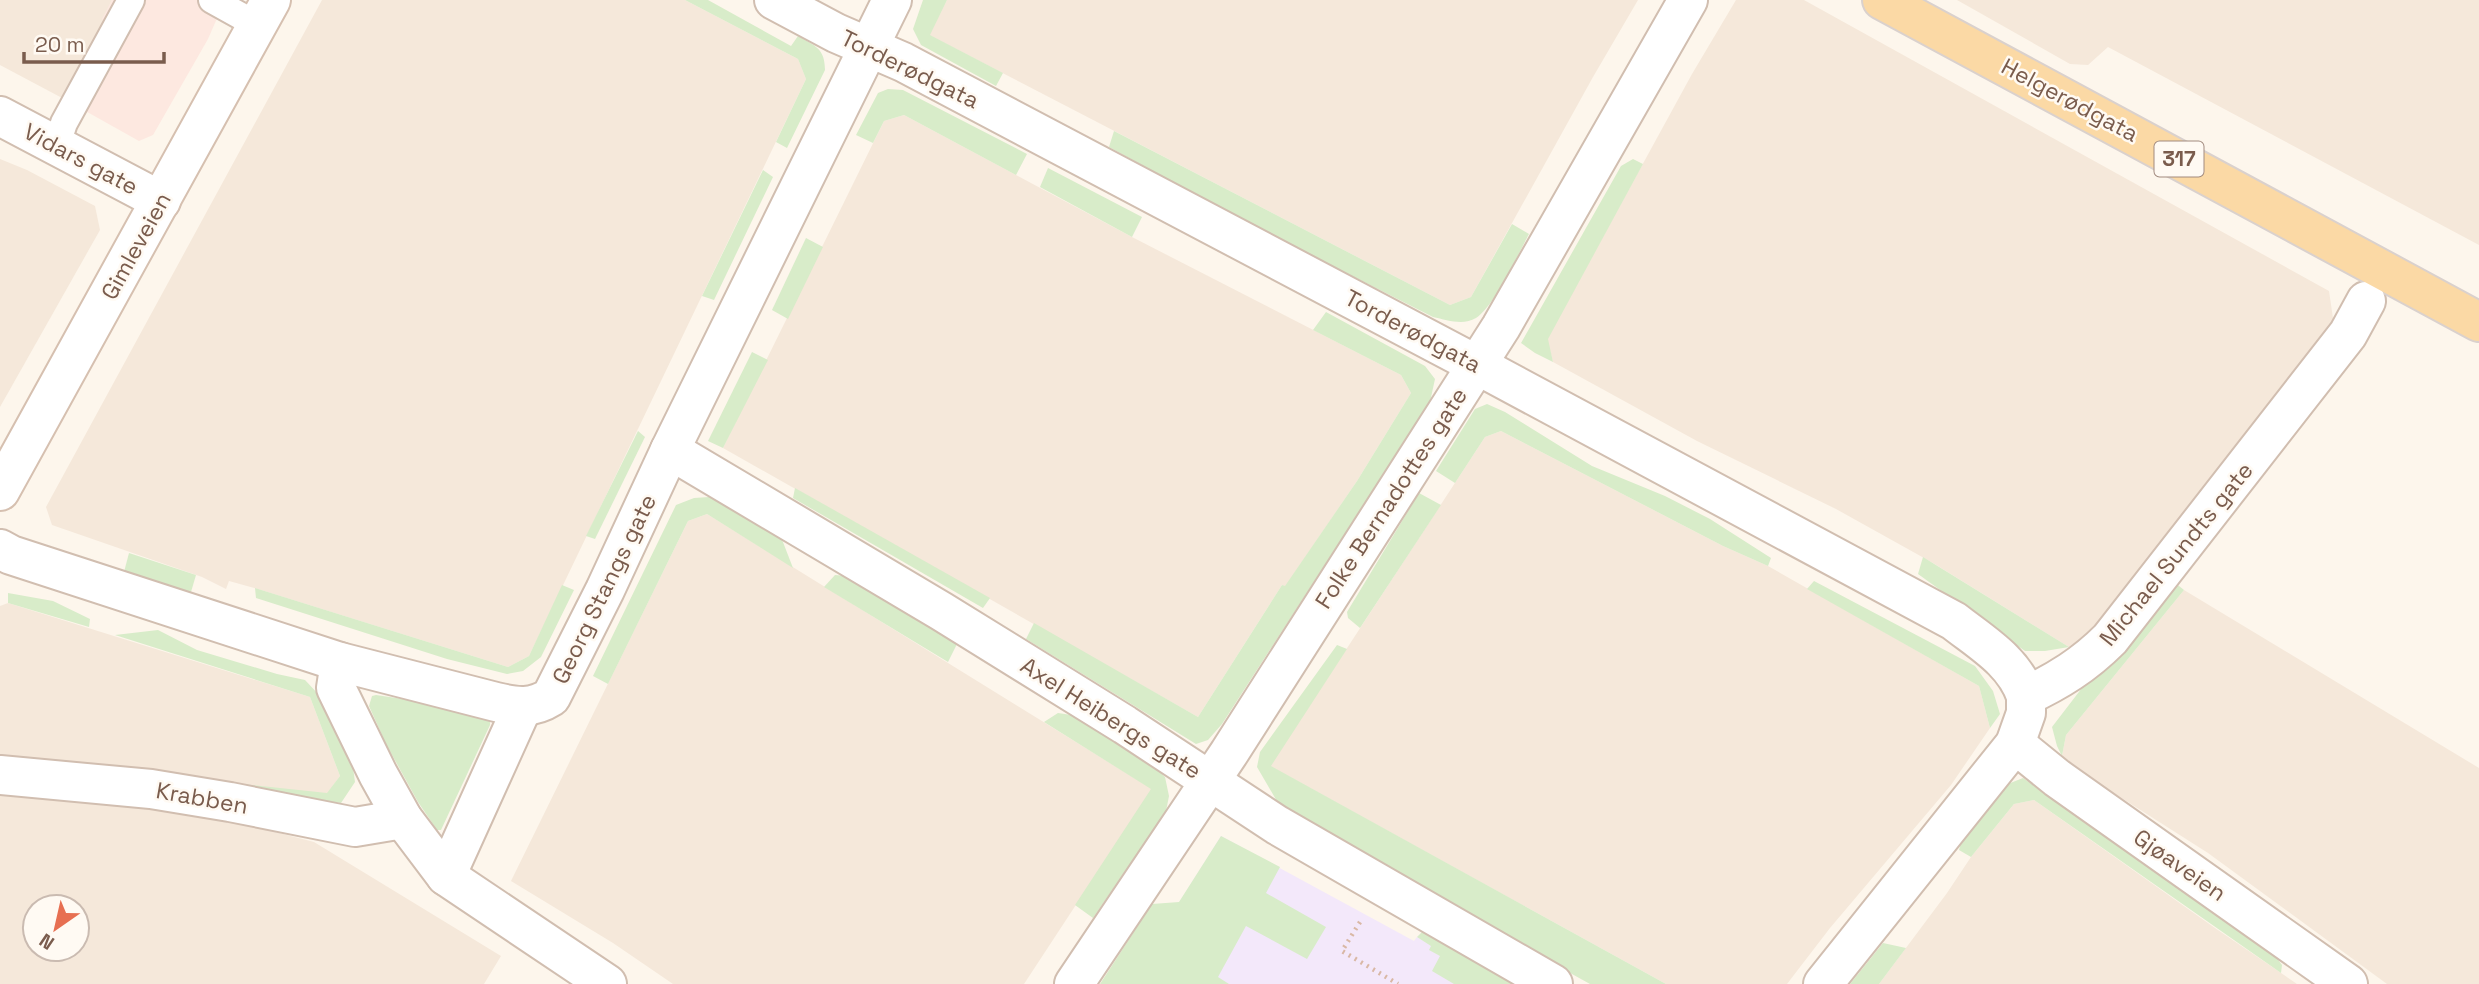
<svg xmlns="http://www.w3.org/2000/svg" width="2479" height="984" font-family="'Space Grotesk',sans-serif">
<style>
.residential{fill:#f5e8da;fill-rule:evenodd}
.commercial{fill:#fde8e0}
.education{fill:#f3e8fa}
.green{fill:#d8ecc9}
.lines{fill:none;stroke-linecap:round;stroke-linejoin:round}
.lane-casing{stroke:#d1beb0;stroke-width:30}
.street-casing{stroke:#d1beb0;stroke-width:42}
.secondary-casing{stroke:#d6c0b0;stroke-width:42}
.primary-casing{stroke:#dad1cd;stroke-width:42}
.path{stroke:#d9b8a5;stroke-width:4.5;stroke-dasharray:2 5;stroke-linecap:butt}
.lane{stroke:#fff;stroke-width:26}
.street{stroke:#fff;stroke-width:38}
.secondary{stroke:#fff;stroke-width:38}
.primary{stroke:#fbd9a5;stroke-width:38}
.labels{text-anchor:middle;stroke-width:5;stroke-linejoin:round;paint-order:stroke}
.shield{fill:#fffaf3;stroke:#a28b7f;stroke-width:2}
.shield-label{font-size:21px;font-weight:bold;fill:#7a5c4d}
.street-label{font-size:23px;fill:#7a5c4d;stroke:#fffaf3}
</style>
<rect width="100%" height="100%" fill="#fdf6ec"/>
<g class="residential">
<polygon points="0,0 112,0 103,19 105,21 64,99 0,65"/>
<polygon points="322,0 685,0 798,59 806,79 529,656 508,667 261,590 229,581 226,589 202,577 52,525 46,507"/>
<polygon points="947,0 1638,0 1593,77 1471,297 1450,305 929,35"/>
<polygon points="1736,0 1804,0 2329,291 2334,325 2097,635 2069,647 1933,563 1836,509 1697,441 1553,362 1547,339 1692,74"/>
<polygon points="1957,0 2479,0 2479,245 2108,47 2088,65 2070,64"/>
<polygon points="904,115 1132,237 1401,375 1411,393 1357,481 1285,587 1282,585 1198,717 723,448 884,121"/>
<polygon points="0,159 27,170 95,206 100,230 0,407"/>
<polygon points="1501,431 1723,546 1768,566 1979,686 1990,728 1951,785 1830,928 1787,984 1666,984 1270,766 1485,437"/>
<polygon points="707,514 1152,789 1024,984 673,984 613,943 511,881 688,521"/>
<polygon points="2184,590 2479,768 2479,984 2387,984 2208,853 2109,790 2062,756 2066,735"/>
<polygon points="8,603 310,697 340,776 327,794 0,758 0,606"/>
<path d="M0,791l191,19 123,32 187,114 -17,28h-484zM35,907h42v42h-42z"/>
<polygon points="2034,800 2215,928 2297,984 1879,984 1947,893 1971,857 2014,804"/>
</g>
<polygon class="commercial" points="112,0 225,0 208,39 153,135 139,141 64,99 104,21 102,19"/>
<polygon class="education" points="1221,836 1414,941 1417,937 1432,946 1430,950 1491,984 1128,984"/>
<g class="green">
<path d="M685,0h23l83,46 7,-10c17,10 27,12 27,34l-38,78 -11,-6 30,-63 -8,-20z"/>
<polygon points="923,0 947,0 930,35 1003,73 996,86 921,45 913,29"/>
<polygon points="888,89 903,90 1027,154 1016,175 904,115 884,121 873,143 856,135 878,93"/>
<path d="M1114,131l336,174 21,-8 41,-73 17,10c-11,20 -35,73 -53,84 -13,8 -29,2 -43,-1l-187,-95 -137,-75z"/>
<polygon points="1633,159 1643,164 1548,339 1553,362 1535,353 1521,343 1621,166"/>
<polygon points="1048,168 1142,217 1132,237 1040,187"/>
<polygon points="763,170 773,177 714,300 702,296"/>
<polygon points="806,238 823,247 788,319 772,310"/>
<polygon points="1326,312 1425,366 1435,379 1430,402 1222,724 1208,740 1196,744 1026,639 1034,623 1198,717 1282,585 1285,586 1357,481 1411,393 1401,375 1313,330"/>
<polygon points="752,352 768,360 723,448 708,441"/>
<polygon points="1487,404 1505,412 1592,466 1665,496 1710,519 1771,558 1768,566 1723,546 1501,431 1485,437 1455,483 1436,471 1475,409"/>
<polygon points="638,431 645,437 595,539 586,536"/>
<polygon points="795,488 990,598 983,608 793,498"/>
<polygon points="1419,493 1441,505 1360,628 1348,618 1347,612"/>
<polygon points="709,497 781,537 793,568 707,514 688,521 608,684 593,676 676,505 694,498"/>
<polygon points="129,553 196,575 191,592 124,572"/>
<polygon points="1923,557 2069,647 2045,651 2025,651 1918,574"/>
<polygon points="835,575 847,576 958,642 948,662 824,587"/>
<polygon points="1814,581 1975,666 1993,691 2000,714 1990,728 1979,686 1807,589"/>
<polygon points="2174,582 2184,590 2066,735 2062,756 2057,746 2052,727 2085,684"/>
<polygon points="562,585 574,590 541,657 523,671 507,674 447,659 256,598 255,588 508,667 529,656"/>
<polygon points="8,593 53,601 90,619 89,627 8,603"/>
<polygon points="158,630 197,650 277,674 305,680 321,697 352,760 355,782 341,803 53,764 327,793 340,776 310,697 115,635"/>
<polygon points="1337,645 1347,649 1271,766 1666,984 1590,984 1434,898 1278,803 1257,767 1260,752"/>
<polygon points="376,695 403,699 490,719 490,725 441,830 437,830 418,802 386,744 369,706 372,696"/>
<polygon points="1058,713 1078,716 1147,759 1165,777 1169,796 1166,811 1093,918 1075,905 1151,789 1044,722"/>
<polygon points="2023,778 2273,953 2282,965 2281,973 2034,800 2014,804 1971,857 1959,850 1961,842 2008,784"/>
<polygon points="1221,836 1280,867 1266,893 1326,927 1307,959 1246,926 1218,977 1229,984 1100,984 1152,904 1179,902"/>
<polygon points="1425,929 1523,984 1454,984 1432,971 1440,956 1429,950 1431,946 1417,937"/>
<polygon points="1883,943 1906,948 1879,984 1850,984"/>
</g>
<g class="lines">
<defs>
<g id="lane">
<polyline points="212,0 257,25"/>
<polyline points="56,147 64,123 131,0"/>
</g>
<g id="street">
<path d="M774,0l62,33 67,29 574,303 477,256c28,22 60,40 72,75"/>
<polyline points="0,116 161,201"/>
<polyline points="670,450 941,611 1125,725 1277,825 1553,984"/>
<path d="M0,549l11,6 329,107 156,40c21,5 36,7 55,-5l54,-107 65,-140 222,-450"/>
<polyline points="340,662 336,688 378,774 403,819 446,876 607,984"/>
<polyline points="2015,744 2057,778 2348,984"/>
<polyline points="0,775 151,789 230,802 355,827 403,819"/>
<polyline points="446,876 522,708"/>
<polyline points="1074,984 1229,753 1501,327 1688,0"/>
<path d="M1823,984l192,-240 11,-31v-17c32,-15 58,-31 84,-57l238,-305 18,-33"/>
</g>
<polyline id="secondary" points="0,491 271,0"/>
<polyline id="primary" points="1882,0 2479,322"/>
</defs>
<use href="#lane" class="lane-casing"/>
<use href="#street" class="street-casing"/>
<use href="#secondary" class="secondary-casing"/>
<use href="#primary" class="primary-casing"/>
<polyline class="path" points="1360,922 1342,951 1398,984"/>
<use href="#lane" class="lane"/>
<use href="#street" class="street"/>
<use href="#secondary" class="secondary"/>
<use href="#primary" class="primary"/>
</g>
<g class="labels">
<rect class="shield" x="2154.5" y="141.5" width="49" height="35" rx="5"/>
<g class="shield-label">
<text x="2179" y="166">317</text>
</g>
<g class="street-label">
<text transform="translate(910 69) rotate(26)" y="8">Torderødgata</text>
<text transform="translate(2070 100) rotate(28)" y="8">Helgerødgata</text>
<text transform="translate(81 159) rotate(28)" y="8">Vidars gate</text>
<text transform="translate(136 246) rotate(-61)" y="8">Gimleveien</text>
<text transform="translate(1413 331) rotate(28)" y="8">Torderødgata</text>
<text transform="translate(1391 498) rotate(-57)" y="8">Folke Bernadottes gate</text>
<text transform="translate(2176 554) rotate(-51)" y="8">Michael Sundts gate</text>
<text transform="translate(604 589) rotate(-64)" y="8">Georg Stangs gate</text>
<text transform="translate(1111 718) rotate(32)" y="8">Axel Heibergs gate</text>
<text transform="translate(202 798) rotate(10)" y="8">Krabben</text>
<text transform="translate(2180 865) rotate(35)" y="8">Gjøaveien</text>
</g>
</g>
<g transform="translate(56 928) rotate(214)"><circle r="33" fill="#fffaf3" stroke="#cabbb1" stroke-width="2"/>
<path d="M0-5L12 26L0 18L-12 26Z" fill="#e76f51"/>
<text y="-10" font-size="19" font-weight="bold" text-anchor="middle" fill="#7a5c4d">N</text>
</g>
<path d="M24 52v10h140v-10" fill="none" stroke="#7a5c4d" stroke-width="3.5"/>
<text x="35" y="52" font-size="21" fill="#7a5c4d" stroke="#fffaf3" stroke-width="5" paint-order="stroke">20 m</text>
</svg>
